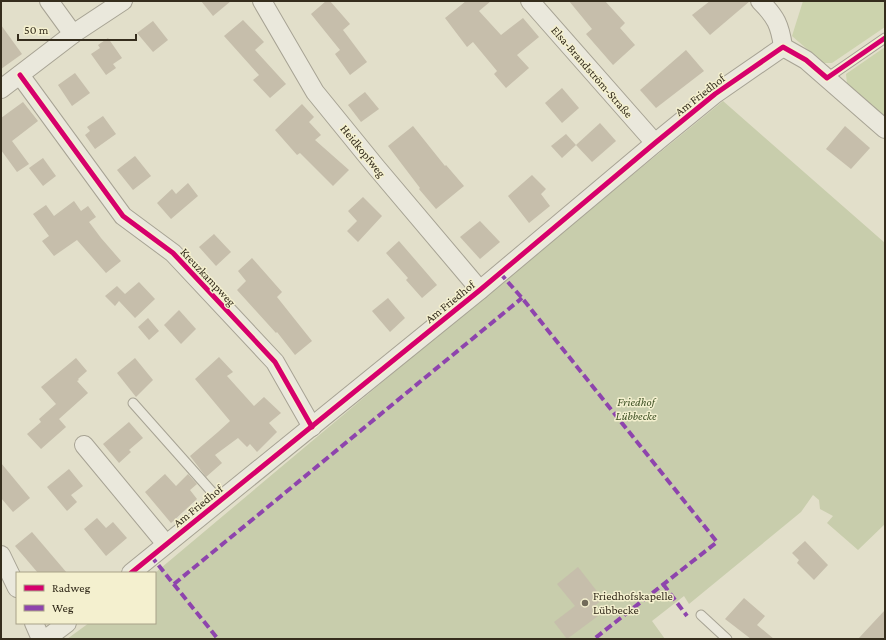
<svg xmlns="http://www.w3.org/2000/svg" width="886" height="640" font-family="'Crimson Pro',serif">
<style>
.green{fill:#ccd3ad}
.cemetery{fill:#c8cdac}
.building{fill:#c6beab}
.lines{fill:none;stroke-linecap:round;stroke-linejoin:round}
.lane-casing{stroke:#a7a394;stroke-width:11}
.street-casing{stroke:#a7a394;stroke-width:20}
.lane{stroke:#eae8dc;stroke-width:9}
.street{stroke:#eae8dc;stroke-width:18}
.quiet{stroke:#8e44ad;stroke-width:4;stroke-dasharray:8 4;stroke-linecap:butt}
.cycleway-casing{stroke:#f4f0cf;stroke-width:8}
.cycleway{stroke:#d6006c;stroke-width:5}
.poi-dot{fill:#726b5a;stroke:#f4f0cf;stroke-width:1.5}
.labels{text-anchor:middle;stroke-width:3;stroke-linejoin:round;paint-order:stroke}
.street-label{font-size:12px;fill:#352d1d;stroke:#f4f0cf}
.park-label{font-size:12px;font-style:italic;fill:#3e5124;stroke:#f4f0cf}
.poi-label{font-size:12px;fill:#352d1d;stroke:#f4f0cf;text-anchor:start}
</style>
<rect width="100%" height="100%" fill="#e2dfca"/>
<g class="green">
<polygon points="803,1 885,1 885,27 832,63 823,63 792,36"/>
<polygon points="885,47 885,118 847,84 846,74"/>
</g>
<polygon class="cemetery" points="723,101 885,243 885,524 858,550 827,523 833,516 820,509 819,500 813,495 801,512 689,604 684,596 652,621 665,639 67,639 89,623 155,623 155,573 523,264"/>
<g class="building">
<polygon points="201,1 231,1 213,16"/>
<polygon points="326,1 330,1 350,24 343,30 367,62 350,75 335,54 340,50 311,14"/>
<polygon points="466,1 491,1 479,11 501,35 523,18 539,37 517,55 529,68 506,88 494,74 497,71 473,42 467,47 445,18"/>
<polygon points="569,1 605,1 625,23 620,28 635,45 613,65 586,34 592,29"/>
<polygon points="710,1 750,1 710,35 692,15"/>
<polygon points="243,20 264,42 255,50 286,84 270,98 253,80 259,75 224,36"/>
<polygon points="153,21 168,40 153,52 137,33"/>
<polygon points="1,25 22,54 1,69"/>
<polygon points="108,38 122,58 113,64 116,68 106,75 91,54 100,48 98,45"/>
<polygon points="686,50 704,71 656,108 640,90"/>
<polygon points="75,73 90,93 72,106 58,85"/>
<polygon points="562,88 579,108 562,123 545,103"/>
<polygon points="365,92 379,109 361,122 348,105"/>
<polygon points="23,102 38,121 12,141 29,164 17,172 1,150 1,118"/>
<polygon points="302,104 314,117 309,122 321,135 315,140 349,170 333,186 300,153 297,155 275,130"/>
<polygon points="103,116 116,134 95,149 85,135 90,131 87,127"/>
<polygon points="600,123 616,141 592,162 576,145"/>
<polygon points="413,126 445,166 446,165 464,186 436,209 419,189 420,188 388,146"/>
<polygon points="845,126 870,148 851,169 826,149"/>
<polygon points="566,134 576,145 562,158 551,146"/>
<polygon points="135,156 151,176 133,190 117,170"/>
<polygon points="43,158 56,176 43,186 29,168"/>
<polygon points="532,175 546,189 541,194 550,206 529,223 508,196"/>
<polygon points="188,183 198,196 171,219 157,203 172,189 176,194"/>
<polygon points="363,197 382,216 358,242 347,231 357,221 348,211"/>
<polygon points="74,201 81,211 88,206 96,217 89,222 101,238 121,261 106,273 77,240 54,256 42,241 49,236 33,214 46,205 54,216"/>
<polygon points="480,221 500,242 480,259 460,237"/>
<polygon points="214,234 231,252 216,266 199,247"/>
<polygon points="399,241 437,285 422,298 406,280 408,278 386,253"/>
<polygon points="252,258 282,292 277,297 312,341 295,355 277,332 276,333 237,290 246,281 238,271"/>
<polygon points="139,282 155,299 135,318 119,301 115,306 105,296 117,286 125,294"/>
<polygon points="388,298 405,318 390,332 372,311"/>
<polygon points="179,310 196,329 181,344 164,325"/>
<polygon points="148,318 159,331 149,340 138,327"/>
<polygon points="219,357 233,372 227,376 254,406 264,397 281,413 269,423 277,432 257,452 250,444 247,447 238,438 215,455 222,463 206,477 190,456 218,432 230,421 195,379"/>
<polygon points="76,358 87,371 78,379 79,380 77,381 88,393 59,419 66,427 41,449 27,434 41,422 39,419 56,404 41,387"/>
<polygon points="135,358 153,380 136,397 117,373"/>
<polygon points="129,422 143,438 129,450 131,452 119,463 103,444"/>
<polygon points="1,463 30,498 13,512 1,498"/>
<polygon points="69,469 83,486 71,495 77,502 67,511 47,487"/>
<polygon points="165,474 176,486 188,474 197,484 190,490 197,499 171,523 145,492"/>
<polygon points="97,518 106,528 113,522 127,538 106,556 84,529"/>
<polygon points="32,532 67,573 38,573 15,546"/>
<polygon points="805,541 828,565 814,580 797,563 799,560 792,553"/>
<polygon points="578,567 603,599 592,608 598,616 567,639 554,622 575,606 557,584"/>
<polygon points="744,598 765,616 757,625 774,639 751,639 725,619"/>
<polygon points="885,610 885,639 858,639"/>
</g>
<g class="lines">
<defs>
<g id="lane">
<polyline points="827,78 885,38"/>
<polyline points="133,403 220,501"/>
<polyline points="701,615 727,639"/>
</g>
<g id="street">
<polyline points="49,1 73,34"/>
<polyline points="262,1 315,92 376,167 480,290"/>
<polyline points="530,1 655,143"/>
<path d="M760,1c16,16 20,24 23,46"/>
<polyline points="783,47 806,60 885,129"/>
<polyline points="20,75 123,216 173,253 275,362 312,427"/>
<polyline points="1,89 73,34 123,1"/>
<polyline points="84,445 166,544"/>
<polyline points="1,555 17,588"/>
<polyline points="131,573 480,290 655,143 715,94 783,47"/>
<polyline points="34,623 41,639"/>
<polyline points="46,639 67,623"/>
</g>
</defs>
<use href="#lane" class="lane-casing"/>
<use href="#street" class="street-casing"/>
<use href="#lane" class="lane"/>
<use href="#street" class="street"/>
<g class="quiet">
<polyline points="500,273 522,298 717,542 594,639"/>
<polyline points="151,556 218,639"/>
<polyline points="174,584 522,298"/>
<polyline points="663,584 687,616"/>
</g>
<defs>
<g id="cycleway">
<polyline points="20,75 123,216 173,253 275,362 312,427"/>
<polyline points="131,573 480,290 655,143 715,94 783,47 806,60 827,78 885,38"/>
</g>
</defs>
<use href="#cycleway" class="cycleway-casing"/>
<use href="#cycleway" class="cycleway"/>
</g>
<circle class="poi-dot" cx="585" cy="603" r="4"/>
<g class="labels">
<g class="street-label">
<text transform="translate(592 72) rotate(49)" y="4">Elsa-Brandström-Straße</text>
<text transform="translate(700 95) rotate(-38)" y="4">Am Friedhof</text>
<text transform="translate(363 151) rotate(51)" y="4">Heidkopfweg</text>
<text transform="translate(208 277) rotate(47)" y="4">Kreuzkampweg</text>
<text transform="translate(450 302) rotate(-39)" y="4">Am Friedhof</text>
<text transform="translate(198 506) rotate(-39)" y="4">Am Friedhof</text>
</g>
<g class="park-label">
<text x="636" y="406">Friedhof<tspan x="636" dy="14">Lübbecke</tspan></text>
</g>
<g class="poi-label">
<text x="593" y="600">Friedhofskapelle<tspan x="593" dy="14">Lübbecke</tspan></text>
</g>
</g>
<rect width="886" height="640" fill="none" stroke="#352d1d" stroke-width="4"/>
<rect x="16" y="572" width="140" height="52" fill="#f4f0cf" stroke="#a8a288"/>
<rect x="24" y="585" width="20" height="6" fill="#d6006c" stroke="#a8a288"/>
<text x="52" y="592" font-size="12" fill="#352d1d">Radweg</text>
<rect x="24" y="605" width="20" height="6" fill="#8e44ad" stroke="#a8a288"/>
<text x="52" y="612" font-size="12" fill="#352d1d">Weg</text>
<path d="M18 34v6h118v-6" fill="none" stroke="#352d1d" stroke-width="2"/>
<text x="24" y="34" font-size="12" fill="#352d1d" stroke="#f4f0cf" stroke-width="3" paint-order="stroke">50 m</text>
</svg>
